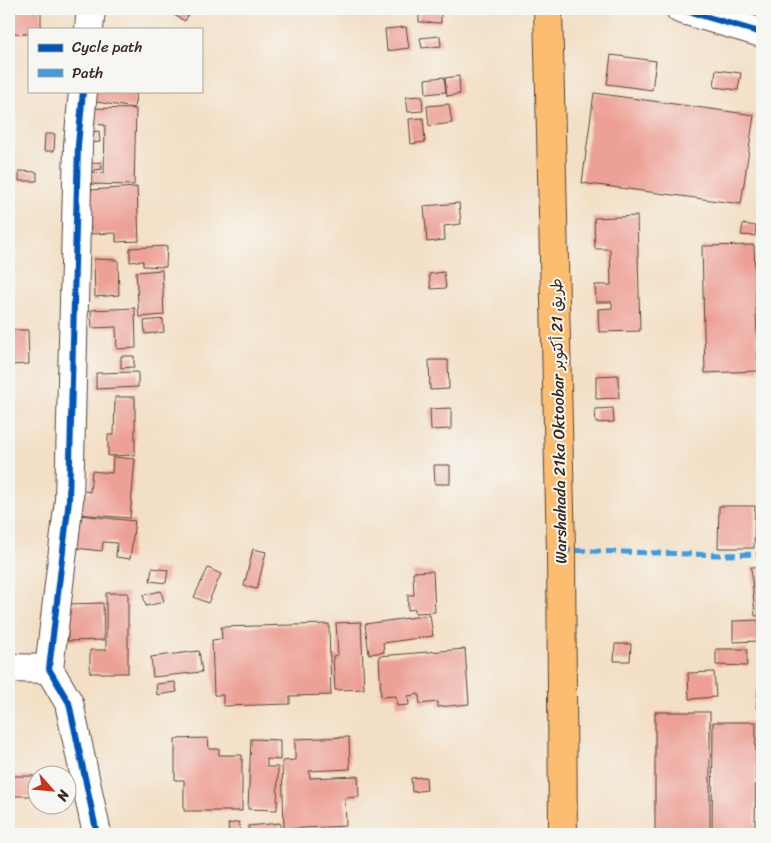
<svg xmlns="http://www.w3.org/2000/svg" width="771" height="843" font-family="Sriracha,'Playpen Sans Arabic',sans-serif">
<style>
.building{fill:#eda095}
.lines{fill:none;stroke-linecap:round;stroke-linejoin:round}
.minor-casing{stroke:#574537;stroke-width:30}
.major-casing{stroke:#574537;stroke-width:30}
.minor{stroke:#fff;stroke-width:28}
.major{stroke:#fcbd6f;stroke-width:28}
.quiet{stroke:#3f9ce0;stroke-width:5;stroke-dasharray:10 5;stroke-linecap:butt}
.cycleway-casing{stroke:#f6f6f2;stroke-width:9}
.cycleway{stroke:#0057b8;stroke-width:6}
.labels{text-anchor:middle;stroke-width:4;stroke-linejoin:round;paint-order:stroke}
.street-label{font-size:16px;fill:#3b2a1e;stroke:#f6f6f2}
</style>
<rect width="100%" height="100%" fill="#f6f6f2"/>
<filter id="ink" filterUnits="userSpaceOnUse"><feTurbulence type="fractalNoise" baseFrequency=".02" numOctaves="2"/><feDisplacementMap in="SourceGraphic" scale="10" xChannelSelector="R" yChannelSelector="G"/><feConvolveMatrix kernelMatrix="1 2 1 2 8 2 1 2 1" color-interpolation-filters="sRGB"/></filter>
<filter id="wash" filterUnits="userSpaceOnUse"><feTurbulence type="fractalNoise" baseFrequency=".0096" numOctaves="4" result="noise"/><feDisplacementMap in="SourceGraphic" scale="20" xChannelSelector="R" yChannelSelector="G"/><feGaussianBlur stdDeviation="1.12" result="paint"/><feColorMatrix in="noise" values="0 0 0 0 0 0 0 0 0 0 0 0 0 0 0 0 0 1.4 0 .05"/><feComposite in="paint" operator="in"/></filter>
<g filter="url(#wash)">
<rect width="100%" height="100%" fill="#f3dfc5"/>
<g id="blocks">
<g class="building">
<polygon points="9,9 41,9 41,29 29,29 29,34 9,33"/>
<polygon points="177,9 191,10 185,21 174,15"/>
<polygon points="419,9 441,9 441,23 419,22"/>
<polygon points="745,9 759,9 756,14"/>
<polygon points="406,27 409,48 387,51 385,29"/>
<polygon points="440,36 441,46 422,48 420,38"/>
<polygon points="611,55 656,61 652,90 607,84"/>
<polygon points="716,70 741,73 738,90 714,87"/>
<polygon points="459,76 460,94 447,96 445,78"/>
<polygon points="444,77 446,92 426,94 425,79"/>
<polygon points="91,91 137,91 134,108 90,101"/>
<polygon points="594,93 754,115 741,204 582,183"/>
<polygon points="422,96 423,111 408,112 406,97"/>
<polygon points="449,104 452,123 429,126 427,106"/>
<polygon points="92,108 136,109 134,185 88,184 89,172 104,173 105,125 92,124"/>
<polygon points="423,118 425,142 411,144 409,119"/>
<polygon points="99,131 100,142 91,143 90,132"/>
<polygon points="45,134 55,134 54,151 44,151"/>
<polygon points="101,162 102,169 89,171 87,164"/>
<polygon points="19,171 37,172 37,181 19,181"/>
<polygon points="137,187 139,241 116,242 116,233 91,234 89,190"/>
<polygon points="459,203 461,224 444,226 445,240 427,242 424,206"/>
<polygon points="637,216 640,331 599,332 598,309 612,308 612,302 596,302 595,285 611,285 610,249 595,249 594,218"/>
<polygon points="743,224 756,226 755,236 741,235"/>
<polygon points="754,245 758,371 705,373 702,246"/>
<polygon points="167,246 166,267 143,266 143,261 130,262 130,248"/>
<polygon points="94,259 118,260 119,295 95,297"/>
<polygon points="162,270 164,315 139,317 136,272"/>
<polygon points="444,272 446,288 431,289 429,274"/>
<polygon points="135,308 136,348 117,349 116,327 92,328 91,310"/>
<polygon points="163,319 164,332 145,334 144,321"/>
<polygon points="9,330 28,330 29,364 9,365"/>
<polygon points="121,356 134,356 134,367 121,368"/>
<polygon points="429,360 448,360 449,389 430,390"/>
<polygon points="138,372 138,387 96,389 96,373"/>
<polygon points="618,375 619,398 596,399 596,376"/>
<polygon points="115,397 135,397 135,455 108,456 108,435 114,435"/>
<polygon points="451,408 451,429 431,430 430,409"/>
<polygon points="613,408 614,422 596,423 595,409"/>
<polygon points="113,457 135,459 130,518 78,514 80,490 90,492 92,471 112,473"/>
<polygon points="434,465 450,465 450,484 435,484"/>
<polygon points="719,506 755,506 754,548 718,548"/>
<polygon points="79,515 135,521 130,559 116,557 117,543 103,542 102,551 75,548"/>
<polygon points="253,549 266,552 257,589 244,586"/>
<polygon points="751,567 762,567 762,616 755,616"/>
<polygon points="152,568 168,570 166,583 150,581"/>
<polygon points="208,568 221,574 208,603 194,597"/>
<polygon points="433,571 435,612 415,613 415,609 408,610 408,595 414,595 413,572"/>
<polygon points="161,591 164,602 146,606 143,595"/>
<polygon points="106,593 128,593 128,673 90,673 90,650 106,650"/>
<polygon points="103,603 104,640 68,641 67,604"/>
<polygon points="430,615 433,636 383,643 384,652 369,654 365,624"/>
<polygon points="759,620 759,641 733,642 733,621"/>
<polygon points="361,622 364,689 335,690 333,656 338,655 336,623"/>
<polygon points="329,624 331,695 290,696 290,704 223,706 223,695 214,695 212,640 222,639 221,627"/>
<polygon points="615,644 631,644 630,661 614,661"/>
<polygon points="465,649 469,704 438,707 438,702 420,704 419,694 408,696 409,705 397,706 396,696 381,697 379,656"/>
<polygon points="716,649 747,649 747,666 716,665"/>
<polygon points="199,651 202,672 153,677 151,657"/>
<polygon points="714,672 716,697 689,699 688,673"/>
<polygon points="759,679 762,680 762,708 756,708"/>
<polygon points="175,682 177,692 157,695 156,684"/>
<rect x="655" y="712" width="55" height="122"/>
<polygon points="713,722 756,722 755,834 712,834"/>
<polygon points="349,737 350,769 309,771 310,778 358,776 359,797 345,798 346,826 284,829 282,761 295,760 295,739"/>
<polygon points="208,738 209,749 219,749 219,755 242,755 242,811 184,811 184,780 175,780 175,739"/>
<polygon points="251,739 280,740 280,760 267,759 267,767 278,767 277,810 248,809"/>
<rect x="13" y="776" width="21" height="20"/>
<polygon points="426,777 427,790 412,792 411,778"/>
<polygon points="239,822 240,834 229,834 228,824"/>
<polygon points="280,823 282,834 249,834 248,826"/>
</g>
</g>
</g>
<g filter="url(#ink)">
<use href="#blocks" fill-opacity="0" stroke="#574537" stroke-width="1"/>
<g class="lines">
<defs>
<g id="minor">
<polyline points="680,9 762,33"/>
<polyline points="89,29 91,9"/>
<polyline points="83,91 78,145 69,500 49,669 69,703 97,834"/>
<polyline points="9,668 49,669"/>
</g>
<polyline id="major" points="548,9 561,550 563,834"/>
</defs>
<use href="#minor" class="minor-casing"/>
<use href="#major" class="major-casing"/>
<use href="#minor" class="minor"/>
<use href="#major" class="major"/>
<polyline class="quiet" points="561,550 721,555 762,554"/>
<defs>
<g id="cycleway">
<polyline points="680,9 762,33"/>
<polyline points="83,91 78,145 69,500 49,669 69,703 97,834"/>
</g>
</defs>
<use href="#cycleway" class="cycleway-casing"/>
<use href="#cycleway" class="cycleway"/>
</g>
</g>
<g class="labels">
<g class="street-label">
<text transform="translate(558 421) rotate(-91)" y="6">Warshahada 21ka Oktoobar طريق 21 أكتوبر</text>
</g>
</g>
<rect width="771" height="843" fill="none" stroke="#f6f6f2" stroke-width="30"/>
<rect x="28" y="28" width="175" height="65" fill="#f6f6f2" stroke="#aba49d"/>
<rect x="38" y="44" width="25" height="8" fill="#0057b8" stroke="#aba49d"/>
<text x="72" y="52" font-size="15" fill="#3b2a1e">Cycle path</text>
<rect x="38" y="69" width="25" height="8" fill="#3f9ce0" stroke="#aba49d"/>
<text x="72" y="78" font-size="15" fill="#3b2a1e">Path</text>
<g transform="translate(52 790) rotate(117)"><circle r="24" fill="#f6f6f2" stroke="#aba49d"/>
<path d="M0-4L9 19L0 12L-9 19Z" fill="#c8321e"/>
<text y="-8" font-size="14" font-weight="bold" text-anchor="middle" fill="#3b2a1e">N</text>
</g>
</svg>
